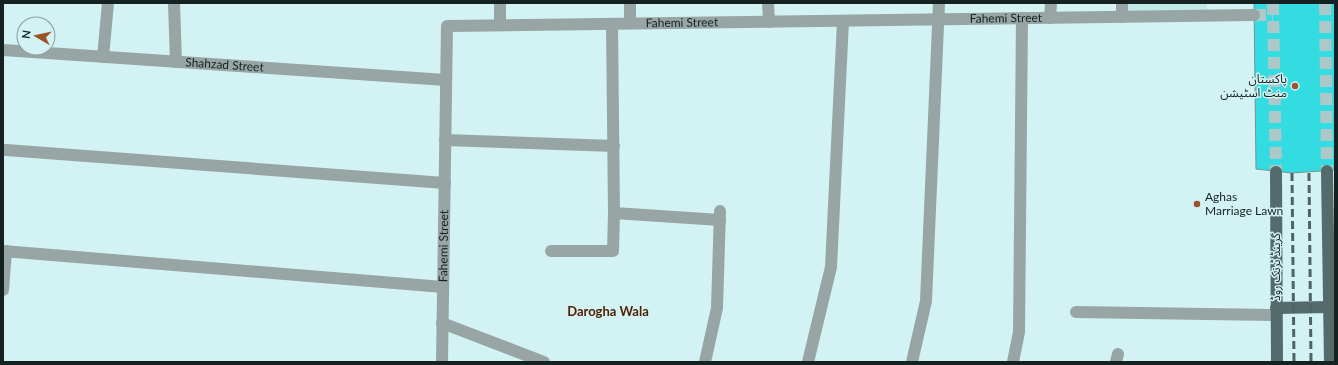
<svg xmlns="http://www.w3.org/2000/svg" width="1338" height="365" font-family="Lato,'Noto Sans Arabic',sans-serif">
<style>
.built{fill:#c0e9ea}
.building{fill:#33dce1;stroke:#769394}
.lines{fill:none;stroke-linecap:round;stroke-linejoin:round}
.street-tunnel{stroke:#adc8c9;stroke-width:12;stroke-dasharray:12 6;stroke-linecap:butt}
.primary-tunnel{stroke:#adc8c9;stroke-width:12;stroke-dasharray:12 6;stroke-linecap:butt}
.lane{stroke:#98a5a5;stroke-width:12}
.street{stroke:#98a5a5;stroke-width:12}
.primary{stroke:#536b6b;stroke-width:12}
.rail{stroke:#506262;stroke-width:3;stroke-dasharray:8 4;stroke-linecap:butt}
.poi-dot{fill:#9a532b;stroke:#d3f2f3;stroke-width:1.5}
.labels{text-anchor:middle;stroke-width:3;stroke-linejoin:round;paint-order:stroke}
.street-label{font-size:12px;fill:#162222;stroke:#d3f2f3}
.poi-label{font-size:12px;fill:#162222;stroke:#d3f2f3;text-anchor:end}
.neighbourhood-label{font-size:13px;font-weight:bold;fill:#502204;stroke:#d3f2f3}
</style>
<rect width="100%" height="100%" fill="#d3f2f3"/>
<polygon class="built" points="1128,3 1207,3 1207,10 1128,11"/>
<polygon class="building" points="1254,3 1335,3 1335,170 1292,173 1256,169"/>
<g class="lines">
<polyline class="street-tunnel" points="1254,15 1273,15"/>
<g class="primary-tunnel">
<polyline points="1273,3 1276,172"/>
<polyline points="1325,3 1327,171"/>
</g>
<g class="lane">
<polyline points="1122,3 1122,17"/>
<polyline points="551,251 613,251 614,213"/>
<polyline points="1076,312 1276,315"/>
</g>
<g class="street">
<polyline points="174,3 176,62"/>
<polyline points="500,3 500,25"/>
<polyline points="630,3 630,23"/>
<polyline points="768,3 769,22"/>
<polyline points="1050,18 1051,3"/>
<polyline points="612,24 614,213 720,220"/>
<path id="s1" d="M3,50l443,30"/>
<polyline points="103,57 108,3"/>
<polyline points="445,140 614,146"/>
<polyline points="6,150 445,183"/>
<polyline points="3,251 443,287"/>
<polyline points="3,290 6,251"/>
<polyline points="442,323 544,362"/>
<path id="s2" d="M442,362l5,-336 807,-11"/>
<polyline points="705,362 717,308 720,211"/>
<polyline points="808,362 831,267 843,21"/>
<polyline points="912,362 926,301 939,3"/>
<polyline points="1013,362 1019,332 1022,18"/>
<polyline points="1116,362 1118,354"/>
</g>
<g class="primary">
<polyline points="1327,171 1330,362"/>
<polyline points="1276,172 1277,362"/>
<polyline points="1276,308 1330,307"/>
</g>
<g class="rail">
<polyline points="1292,173 1294,362"/>
<polyline points="1309,173 1311,362"/>
</g>
</g>
<g class="poi-dot">
<circle cx="1295" cy="86" r="4"/>
<circle cx="1197" cy="204" r="4"/>
</g>
<g class="labels">
<g class="street-label">
<text dy="4" stroke="none"><textPath href="#s2" startOffset="895">Fahemi Street</textPath></text>
<text dy="4" stroke="none"><textPath href="#s2" startOffset="571">Fahemi Street</textPath></text>
<text dy="4" stroke="none"><textPath href="#s1" startOffset="222">Shahzad Street</textPath></text>
<text dy="4" stroke="none"><textPath href="#s2" startOffset="116">Fahemi Street</textPath></text>
<text transform="translate(1276 267) rotate(-90)" y="4">گرینڈ ٹرنک روڈ</text>
</g>
<g class="poi-label">
<text x="1287" y="83">پاکستان<tspan x="1287" dy="14">منٹ اسٹیشن</tspan></text>
<text x="1205" y="201" text-anchor="start">Aghas<tspan x="1205" dy="14">Marriage Lawn</tspan></text>
</g>
<g class="neighbourhood-label">
<text x="608" y="316">Darogha Wala</text>
</g>
</g>
<rect width="1338" height="365" fill="none" stroke="#162222" stroke-width="8"/>
<g transform="translate(36 36) rotate(279)"><circle r="19" fill="#d3f2f3" stroke="#879f9f"/>
<path d="M0-3L7 15L0 10L-7 15Z" fill="#9a532b"/>
<text y="-6" font-size="11" font-weight="bold" text-anchor="middle" fill="#162222">N</text>
</g>
</svg>
